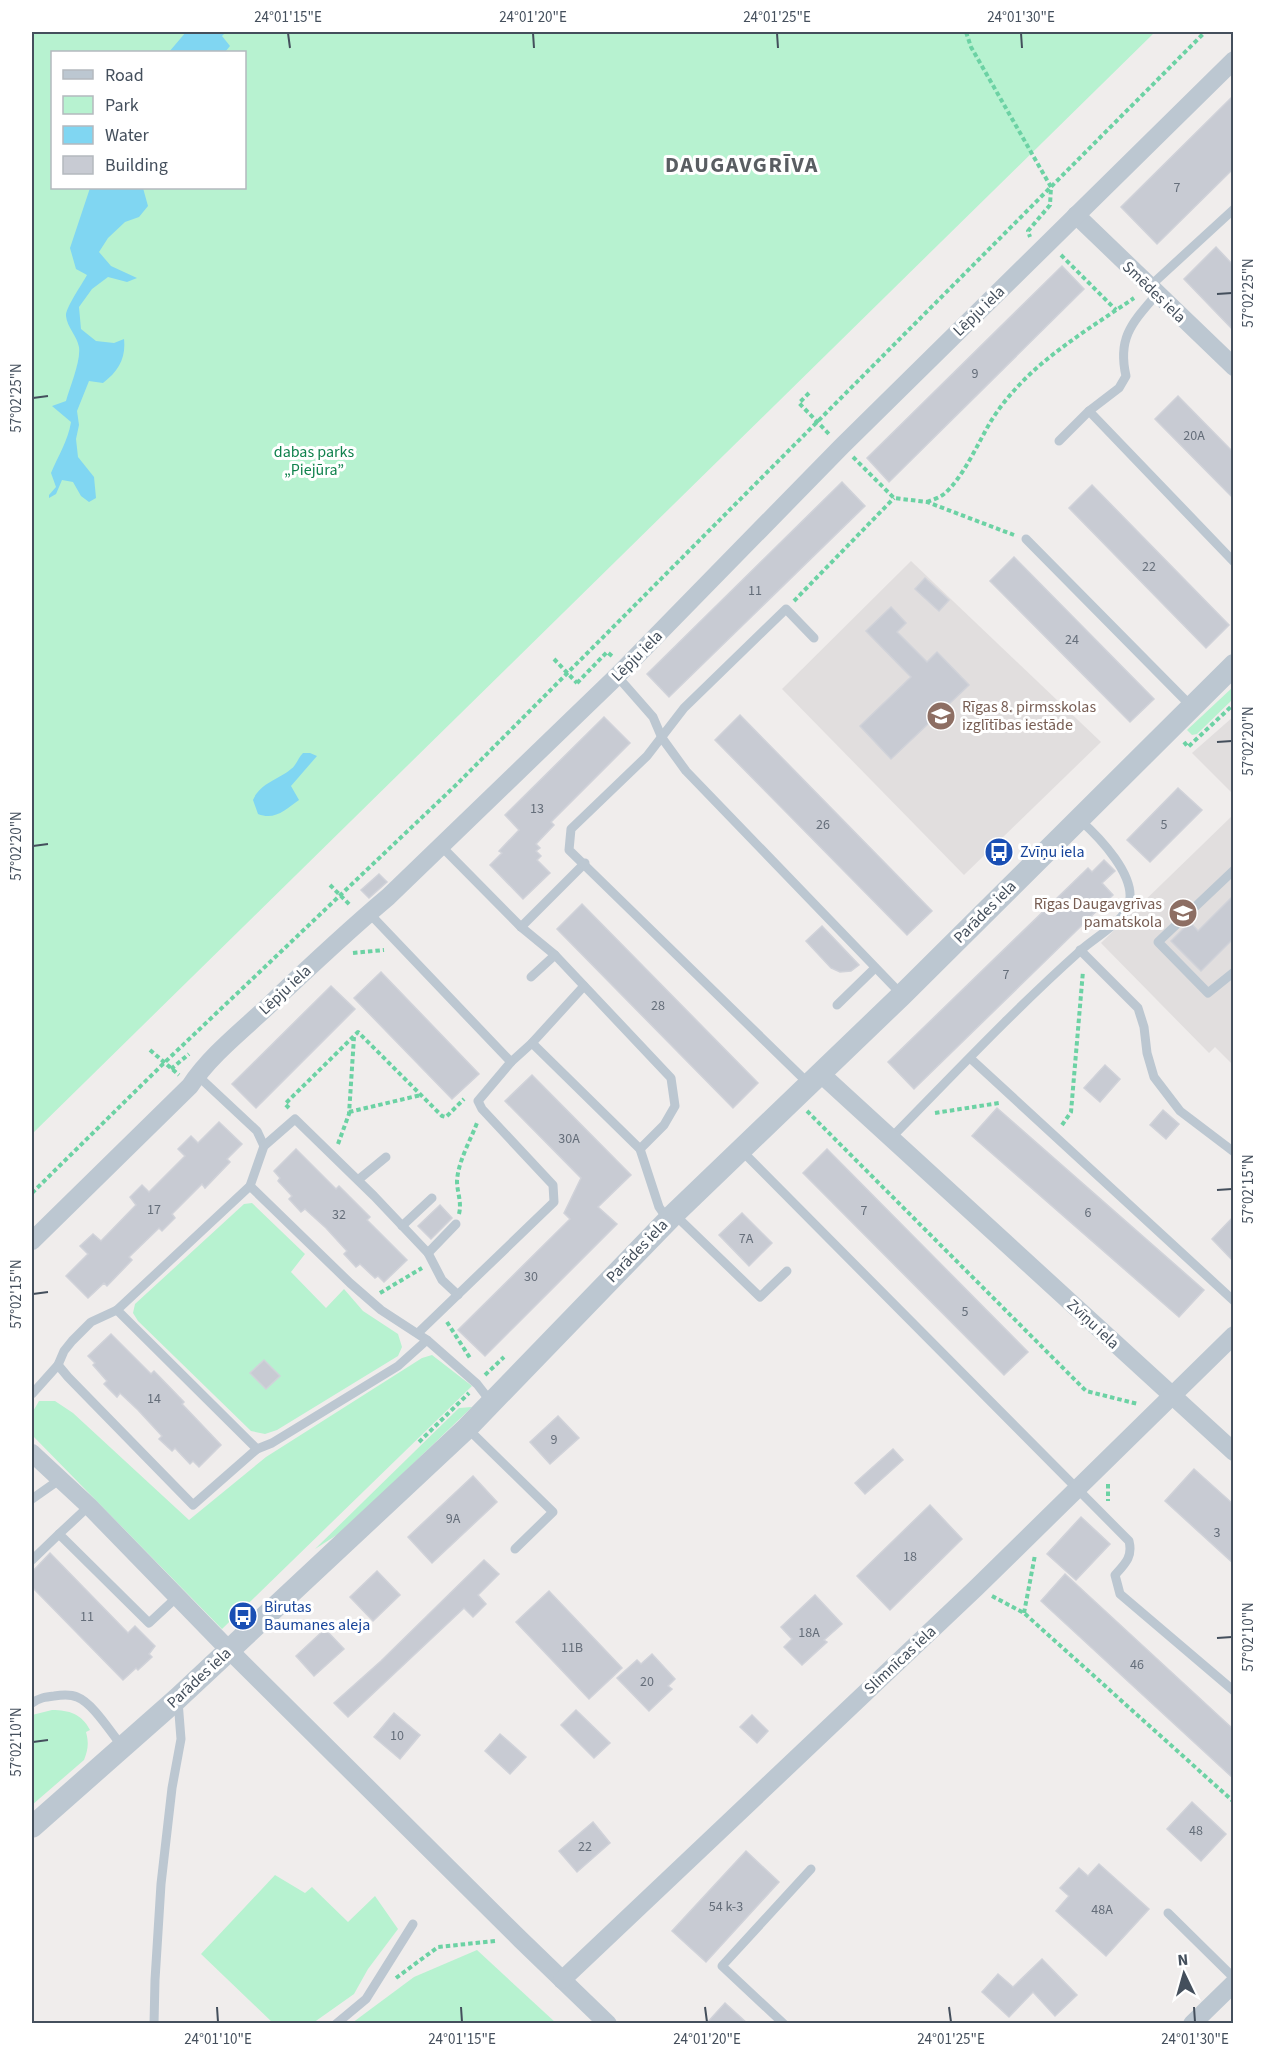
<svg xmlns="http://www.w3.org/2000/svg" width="1265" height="2055" font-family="'Source Sans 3',sans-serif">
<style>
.education{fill:#e1dede}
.green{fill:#b7f2d0;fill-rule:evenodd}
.water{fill:#80d6f2}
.building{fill:#c8cbd3;stroke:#d0d2d9;stroke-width:1.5}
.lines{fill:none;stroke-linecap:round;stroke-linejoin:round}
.path{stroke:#6cd2a4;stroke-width:4;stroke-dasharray:4.5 3;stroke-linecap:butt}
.service{stroke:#bcc7d1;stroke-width:9}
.minor{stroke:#bcc7d1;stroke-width:18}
.tertiary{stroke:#bcc7d1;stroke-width:22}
.ticks{fill:none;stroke:#444f5c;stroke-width:2}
.labels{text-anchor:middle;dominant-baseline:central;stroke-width:6;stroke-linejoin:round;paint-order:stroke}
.number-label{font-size:14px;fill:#656e7a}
.street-label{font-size:16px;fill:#444f5c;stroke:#fff}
.park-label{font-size:16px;fill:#10824d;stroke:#fff}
.education-label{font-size:16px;fill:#785e54;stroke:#fff;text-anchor:start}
.transit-label{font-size:16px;fill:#164399;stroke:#fff;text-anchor:start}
.district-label{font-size:22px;font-weight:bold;letter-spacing:1.5px;fill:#595d62;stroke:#fff}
.neatline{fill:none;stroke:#444f5c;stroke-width:2}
.ticks-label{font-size:15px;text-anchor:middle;fill:#444f5c}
</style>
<rect width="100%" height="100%" fill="#f0edec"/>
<g class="education">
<polygon points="911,561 1101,742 964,875 782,689"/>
<polygon points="1233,717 1233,794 1192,753"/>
<polygon points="1233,815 1233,1065 1215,1047 1209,1053 1101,943"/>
</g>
<g class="green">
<path d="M32,32H1155L32,1134ZM52,52H244V188H52Z"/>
<polygon points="1233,687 1233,699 1197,734 1192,735 1187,730"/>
<polygon points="252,1203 305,1254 291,1272 326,1308 344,1289 363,1311 398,1334 402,1347 398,1356 277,1430 265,1434 251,1431 138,1321 133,1313 135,1304 244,1204"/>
<polygon points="432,1355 472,1386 222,1629 32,1435 32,1413 39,1401 55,1401 73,1413 189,1520 266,1457 422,1358"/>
<polygon points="472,1407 343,1531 315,1549 459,1408"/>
<path d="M52,1710C69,1710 82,1714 90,1730L86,1732C89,1743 88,1750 84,1760L32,1805V1715Z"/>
<polygon points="275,1875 305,1893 312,1887 348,1922 375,1896 398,1929 368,1969 354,1994 313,2023 273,2023 201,1954"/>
<polygon points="477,1950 556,2023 352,2023 414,1977"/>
</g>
<g class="water">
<polygon points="186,32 226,32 222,36 230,46 225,52 169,52"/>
<path d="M90,188H143L148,206L139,217L125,222L108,238L99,252L111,266L137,278L127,282L108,277L92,289L79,307L81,329L96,341L114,343L124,339C126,358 119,371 103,383L89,381L77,411L79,425L76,439L78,457L94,477L96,498L89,502L81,496L73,482L62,480L56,494L49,498V495L56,487L51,473C58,456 68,441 71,422L52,406L66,401C70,386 81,361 79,347C77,336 67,327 66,316C65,309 82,284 87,275L76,269L70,248Z"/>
<path d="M303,753H310L317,756L291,786L299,800C286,809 275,821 258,814L253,800C260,783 278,780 291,769C296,766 298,758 303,753Z"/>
</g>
<g class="building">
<polygon points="1233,96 1233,169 1157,244 1121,207"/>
<polygon points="1216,247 1233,265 1233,330 1184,279"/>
<polygon points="1062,266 1084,289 889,482 867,458"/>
<polygon points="1178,396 1233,452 1233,498 1155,419"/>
<polygon points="842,482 865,506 669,697 647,674"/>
<polygon points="1092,485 1229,625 1206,648 1069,508"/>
<polygon points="1014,557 1154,699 1130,722 990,581"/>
<polygon points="925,578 949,600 939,611 915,589"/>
<polygon points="891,607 906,623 897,632 927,662 937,652 969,685 891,759 860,726 911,677 866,631"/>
<polygon points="740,715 932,911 907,935 715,740"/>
<polygon points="604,717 630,743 551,822 554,825 536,844 540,848 536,851 541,856 537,860 550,873 523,899 490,865 502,853 499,851 519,830 505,815"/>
<polygon points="1178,788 1202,810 1150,862 1127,840"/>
<polygon points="1104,860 1115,871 1102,883 1113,895 914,1089 888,1062 1088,868 1092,872"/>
<polygon points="379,874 387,882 369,898 361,890"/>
<polygon points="1233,896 1233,939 1201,971 1171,941 1190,922 1198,931"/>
<polygon points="582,904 758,1083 733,1108 557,929"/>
<polygon points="822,926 859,965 851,971 840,972 831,968 806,941"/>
<polygon points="381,972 479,1074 452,1099 354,998"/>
<polygon points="331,986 355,1009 256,1108 232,1084"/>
<polygon points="1105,1065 1120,1079 1100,1102 1084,1088"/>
<polygon points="532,1075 631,1175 598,1207 617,1224 485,1356 458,1330 570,1219 564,1213 581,1178 505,1101"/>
<polygon points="997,1108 1204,1290 1179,1317 972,1136"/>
<polygon points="1163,1110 1179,1124 1166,1139 1150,1125"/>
<polygon points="219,1122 242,1144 227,1159 230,1162 205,1188 202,1184 172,1214 175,1218 162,1231 159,1228 129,1257 132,1260 107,1286 104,1283 88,1298 66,1276 88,1254 80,1246 93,1234 101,1241 136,1205 130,1197 142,1185 149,1192 185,1156 178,1149 191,1136 198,1143"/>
<polygon points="296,1149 336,1189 339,1186 370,1217 367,1220 407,1260 384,1282 378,1276 375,1278 360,1264 356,1267 344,1254 347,1251 326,1228 305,1209 301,1212 289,1199 292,1196 278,1181 280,1178 274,1171"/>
<polygon points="827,1149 1028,1352 1004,1375 803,1173"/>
<polygon points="440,1205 452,1218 431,1239 418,1226"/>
<polygon points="742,1213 772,1243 749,1266 719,1235"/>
<polygon points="1233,1217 1233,1261 1212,1239"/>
<polygon points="111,1334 151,1374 154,1371 184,1402 182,1404 221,1445 199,1467 193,1461 190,1464 175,1448 172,1451 159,1439 162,1436 138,1410 120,1393 117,1397 104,1384 107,1381 93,1365 95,1363 88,1356"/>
<polygon points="264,1360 280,1376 266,1389 250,1373"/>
<polygon points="558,1416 579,1438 550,1464 530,1442"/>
<polygon points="893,1449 903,1460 865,1494 855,1483"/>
<polygon points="1194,1469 1233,1504 1233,1563 1165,1501"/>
<polygon points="473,1476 497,1502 432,1563 408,1537"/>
<polygon points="930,1505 962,1539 890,1610 857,1576"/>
<polygon points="1081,1517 1110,1544 1076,1580 1047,1554"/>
<polygon points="50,1553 128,1633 135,1626 155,1646 149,1654 152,1657 138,1670 136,1668 123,1680 32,1587 32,1572"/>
<polygon points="484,1560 499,1574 478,1595 486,1604 473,1617 464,1608 348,1717 334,1703 381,1661"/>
<polygon points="377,1571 400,1595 373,1621 350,1597"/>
<polygon points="1065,1574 1233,1729 1233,1778 1041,1601"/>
<polygon points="549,1591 622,1668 589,1699 516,1622"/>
<polygon points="815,1595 842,1624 824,1640 827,1642 802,1665 784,1647 792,1639 781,1627"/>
<polygon points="325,1629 344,1649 314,1676 296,1656"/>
<polygon points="652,1654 675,1679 668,1686 672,1689 649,1711 617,1678 637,1660 641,1664"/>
<polygon points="576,1710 610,1743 594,1758 561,1725"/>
<polygon points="394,1713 420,1735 400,1759 374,1737"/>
<polygon points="752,1715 768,1731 757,1743 740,1727"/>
<polygon points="500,1734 526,1757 510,1774 485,1751"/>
<polygon points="1192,1802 1226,1834 1201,1861 1167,1829"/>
<polygon points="593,1822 610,1843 577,1872 559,1851"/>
<polygon points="746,1851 779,1882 706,1962 672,1931"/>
<polygon points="1099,1864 1149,1909 1106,1956 1056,1911 1069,1896 1060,1888 1079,1868 1088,1876"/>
<polygon points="1042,1959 1077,1995 1055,2016 1033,1992 1009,2017 982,1992 998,1974 1013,1987"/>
<polygon points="725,2003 748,2024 706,2024"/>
</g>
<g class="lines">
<g class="path">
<polyline points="966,32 971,47 1051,187 1050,205 1028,231 1030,237"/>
<polyline points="1061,255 1116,310"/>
<polyline points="809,393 799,403 830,435"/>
<polyline points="853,457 894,498 927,502 1014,535"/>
<path d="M927,502C932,500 939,498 944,494C963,478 978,443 991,421C1026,365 1082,334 1134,298"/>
<polyline points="794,601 894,498"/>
<polyline points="554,659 577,683"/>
<polyline points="577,683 607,652 612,656"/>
<polyline points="1184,742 1188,747 1234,704"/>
<polyline points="330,885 351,906"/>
<polyline points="353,953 384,950"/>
<polyline points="150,1050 179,1075"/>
<polyline points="171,1069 189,1054"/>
<polyline points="289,1108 285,1104 358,1032 442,1116 446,1117 464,1099"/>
<polyline points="807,1111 1086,1391 1138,1404"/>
<polyline points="349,1112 421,1095"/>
<polyline points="935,1113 999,1103"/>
<polyline points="1062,1125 1071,1112 1083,971"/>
<polyline points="338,1144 349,1114 354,1037"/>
<polyline points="32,1193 164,1063 457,784 1205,32"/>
<path d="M459,1214C462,1202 457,1192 457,1181C458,1162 470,1141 477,1123"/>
<polyline points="380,1293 422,1268"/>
<polyline points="447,1322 470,1358"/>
<polyline points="485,1375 504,1357"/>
<polyline points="419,1442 469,1393"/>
<polyline points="1108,1484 1108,1501"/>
<polyline points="992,1596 1024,1613 1234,1802"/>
<polyline points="1024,1613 1035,1555"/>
<polyline points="396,1978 438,1947 495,1941"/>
</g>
<g class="service">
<polyline points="1149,287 1234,209"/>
<path d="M1089,411L1119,388L1126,376C1117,337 1133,322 1157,294"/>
<polyline points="1059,441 1089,411 1234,562"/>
<polyline points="1026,539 1191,706"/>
<polyline points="617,676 653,717 662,738 686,771 902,995"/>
<polyline points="441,846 521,927 555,955 671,1078 675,1106 664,1125 640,1149"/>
<polyline points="1234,870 1158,942 1208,993 1234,972"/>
<polyline points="369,913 511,1062 532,1043 640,1149 659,1207 668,1220"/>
<polyline points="521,927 585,863"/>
<polyline points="1080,950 1138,1008 1144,1027 1147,1053 1154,1077 1180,1111 1234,1152"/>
<polyline points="531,977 555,955"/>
<polyline points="837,1005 875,968"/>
<polyline points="532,1043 584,986"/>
<polyline points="970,1058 1234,1301"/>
<polyline points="197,1075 257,1131 264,1146"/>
<polyline points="809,1084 569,850 571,829 647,756 684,708 786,609 814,638"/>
<path d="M891,1138C953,1075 1014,1010 1080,951C1094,938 1124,922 1129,904C1137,876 1099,837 1080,820"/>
<path d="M741,1150L1129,1541C1133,1557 1125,1564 1115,1575L1120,1594L1234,1691"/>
<polyline points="358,1180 386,1157"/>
<polyline points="250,1186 350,1283 381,1310 427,1340 477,1384 491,1402"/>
<polyline points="674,1214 760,1297 787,1271"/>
<polyline points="402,1226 432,1198"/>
<polyline points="428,1253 456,1224"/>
<polyline points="418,1333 554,1202 553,1185 482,1109 478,1101 511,1062"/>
<polyline points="58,1365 68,1377 193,1505 257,1449 272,1443 398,1366 427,1340"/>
<polyline points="32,1394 58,1365 64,1351 72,1341 91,1322 117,1310"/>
<polyline points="467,1428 553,1512 515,1549"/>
<polyline points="257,1449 117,1310 250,1186 264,1146 295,1119 374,1196 428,1253 442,1280 458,1295"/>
<polyline points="32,1499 59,1480"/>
<polyline points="89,1506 59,1534 149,1623 177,1597"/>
<polyline points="32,1560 59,1534"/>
<path d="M32,1703C39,1698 45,1697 54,1696C61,1695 70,1694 77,1697C93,1703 111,1733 122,1746"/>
<polyline points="1168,1913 1234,1978"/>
<polyline points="154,2024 155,1980 161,1884 172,1788 181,1739 178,1701"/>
<polyline points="336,2024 366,1999 413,1924"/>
<polyline points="784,2024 722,1966 811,1869"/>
</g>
<g class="minor">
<polyline points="1076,215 1234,367"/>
<polyline points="821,1074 1234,1452"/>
<path d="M32,1241L190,1086C209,1057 239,1033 264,1010C305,971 345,933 388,897L617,676L842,446L1234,60"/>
<polyline points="32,1453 89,1506 230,1651 521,1940 608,2024"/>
<polyline points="562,1980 976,1588 1234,1335"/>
<polyline points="1192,2024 1234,1983"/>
</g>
<polyline class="tertiary" points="32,1827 177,1699 467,1428 674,1214 902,995 1234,665"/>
</g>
<path class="ticks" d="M288,33L290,48M533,33L534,48M777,33L778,48M1021,33L1022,48M1217,294L1232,293M33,398L48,396M1217,742L1232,741M33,846L48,844M1217,1190L1232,1189M33,1294L48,1292M1217,1638L1232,1637M33,1742L48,1740M217,2007L218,2022M461,2007L462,2022M705,2007L707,2022M949,2007L951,2022M1194,2007L1195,2022"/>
<defs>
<g id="school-disc" transform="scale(1.5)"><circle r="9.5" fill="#8d6e63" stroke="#fff"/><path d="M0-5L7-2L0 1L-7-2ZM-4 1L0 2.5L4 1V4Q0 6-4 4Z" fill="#fff"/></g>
<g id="bus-disc" transform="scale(1.5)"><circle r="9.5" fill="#1a4fb4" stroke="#fff"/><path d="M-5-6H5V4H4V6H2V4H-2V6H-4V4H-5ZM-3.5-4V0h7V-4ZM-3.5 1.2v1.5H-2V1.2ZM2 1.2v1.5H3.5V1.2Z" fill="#fff"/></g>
</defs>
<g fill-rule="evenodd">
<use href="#school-disc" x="941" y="716"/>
<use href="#bus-disc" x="999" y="852"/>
<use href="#school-disc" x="1183" y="913"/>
<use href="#bus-disc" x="243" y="1616"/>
</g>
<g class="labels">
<g class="number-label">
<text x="1177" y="188">7</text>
<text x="975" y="374">9</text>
<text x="1194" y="436">20A</text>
<text x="1149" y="567">22</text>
<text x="755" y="591">11</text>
<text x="1072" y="640">24</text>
<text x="537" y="809">13</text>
<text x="823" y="825">26</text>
<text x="1164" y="825">5</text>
<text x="1006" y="975">7</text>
<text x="658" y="1006">28</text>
<text x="569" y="1139">30A</text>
<text x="154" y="1210">17</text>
<text x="864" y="1211">7</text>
<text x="1088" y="1213">6</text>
<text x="339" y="1215">32</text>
<text x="746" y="1239">7A</text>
<text x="531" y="1277">30</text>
<text x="965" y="1312">5</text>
<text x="154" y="1399">14</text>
<text x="554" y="1440">9</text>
<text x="453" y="1519">9A</text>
<text x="1217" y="1533">3</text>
<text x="910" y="1557">18</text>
<text x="87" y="1617">11</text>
<text x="809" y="1633">18A</text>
<text x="572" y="1648">11B</text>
<text x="1137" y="1665">46</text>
<text x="647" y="1682">20</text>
<text x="397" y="1736">10</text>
<text x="1196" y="1831">48</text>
<text x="585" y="1847">22</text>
<text x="726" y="1907">54 k-3</text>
<text x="1102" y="1910">48A</text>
</g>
<g class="street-label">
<text transform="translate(1154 292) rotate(44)">Smēdes iela</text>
<text transform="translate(979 311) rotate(-44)">Lēpju iela</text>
<text transform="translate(637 656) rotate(-45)">Lēpju iela</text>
<text transform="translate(985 912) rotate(-45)">Parādes iela</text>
<text transform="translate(285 990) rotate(-43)">Lēpju iela</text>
<text transform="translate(637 1251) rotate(-46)">Parādes iela</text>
<text transform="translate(1093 1324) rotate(43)">Zvīņu iela</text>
<text transform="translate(900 1660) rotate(-43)">Slimnīcas iela</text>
<text transform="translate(199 1678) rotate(-43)">Parādes iela</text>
</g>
<g class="park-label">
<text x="314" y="452">dabas parks<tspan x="314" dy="18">„Piejūra”</tspan></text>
</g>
<g class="education-label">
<text x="962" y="707">Rīgas 8. pirmsskolas<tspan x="962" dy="18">izglītības iestāde</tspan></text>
<text x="1162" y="904" text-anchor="end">Rīgas Daugavgrīvas<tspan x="1162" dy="18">pamatskola</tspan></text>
</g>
<g class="transit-label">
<text x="1020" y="852">Zvīņu iela</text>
<text x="264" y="1607">Birutas<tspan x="264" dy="18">Baumanes aleja</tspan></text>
</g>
<g class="district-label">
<text x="742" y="165">DAUGAVGRĪVA</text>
</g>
</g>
<rect width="1265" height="2055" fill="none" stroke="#ffffff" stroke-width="66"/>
<rect x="51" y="51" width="195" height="138" fill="#ffffff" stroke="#b4b9be" stroke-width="1.5"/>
<rect x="63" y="70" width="30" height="9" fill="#bcc7d1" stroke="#b4b9be" stroke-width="1.5"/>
<text x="105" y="81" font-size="18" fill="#444f5c">Road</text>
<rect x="63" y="96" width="30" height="18" fill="#b7f2d0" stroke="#b4b9be" stroke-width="1.5"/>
<text x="105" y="111" font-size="18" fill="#444f5c">Park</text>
<rect x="63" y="126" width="30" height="18" fill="#80d6f2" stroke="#b4b9be" stroke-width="1.5"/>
<text x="105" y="141" font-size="18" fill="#444f5c">Water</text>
<rect x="63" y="156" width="30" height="18" fill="#c8cbd3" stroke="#b4b9be" stroke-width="1.5"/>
<text x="105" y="171" font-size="18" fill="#444f5c">Building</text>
<g transform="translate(1184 1974) rotate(355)" stroke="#ffffff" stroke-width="4.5" paint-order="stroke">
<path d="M0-4.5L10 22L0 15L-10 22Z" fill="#444f5c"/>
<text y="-9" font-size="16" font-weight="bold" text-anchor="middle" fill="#444f5c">N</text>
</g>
<rect x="33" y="33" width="1199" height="1989" class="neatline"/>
<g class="ticks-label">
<text x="288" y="22">24°01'15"E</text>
<text x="533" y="22">24°01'20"E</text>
<text x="777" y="22">24°01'25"E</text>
<text x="1021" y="22">24°01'30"E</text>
<text transform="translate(1248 293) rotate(-90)" y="5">57°02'25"N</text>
<text transform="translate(16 398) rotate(-90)" y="5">57°02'25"N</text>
<text transform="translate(1248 741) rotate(-90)" y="5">57°02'20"N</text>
<text transform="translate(16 846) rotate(-90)" y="5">57°02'20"N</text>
<text transform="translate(1248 1189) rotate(-90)" y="5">57°02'15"N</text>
<text transform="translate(16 1294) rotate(-90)" y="5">57°02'15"N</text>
<text transform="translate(1248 1637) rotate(-90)" y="5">57°02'10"N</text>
<text transform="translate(16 1742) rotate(-90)" y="5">57°02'10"N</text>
<text x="218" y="2044">24°01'10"E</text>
<text x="462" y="2044">24°01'15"E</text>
<text x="707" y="2044">24°01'20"E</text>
<text x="951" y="2044">24°01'25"E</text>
<text x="1195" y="2044">24°01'30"E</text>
</g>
</svg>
